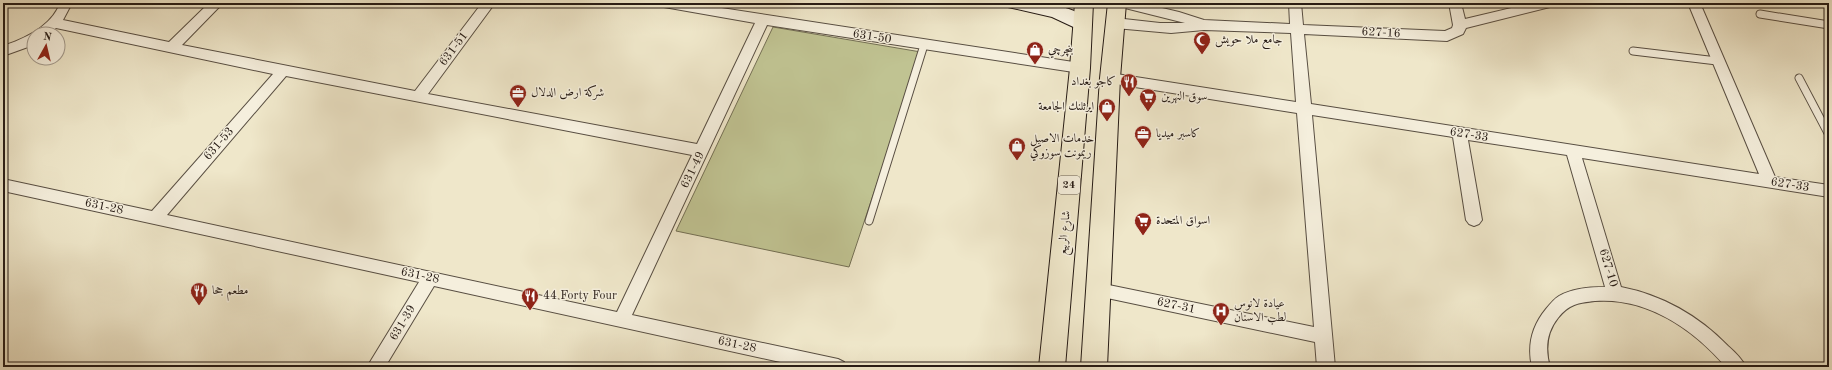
<svg xmlns="http://www.w3.org/2000/svg" width="1832" height="370" font-family="'Old Standard TT',Amiri,serif">
<style>
.green{fill:#c0c392;stroke:#736f54}
.lines{fill:none;stroke-linecap:round;stroke-linejoin:round}
.lane-casing{stroke:#584e42;stroke-width:9}
.street-casing{stroke:#584e42;stroke-width:2}
.secondary-casing{stroke:#261b15;stroke-width:2}
.primary-casing{stroke:#261b15;stroke-width:2}
.lane{stroke:#f5efdd;stroke-width:7}
.street{fill:#f5efdd;fill-rule:evenodd}
.secondary{fill:#f5efdd;fill-rule:evenodd}
.primary{fill:#efe7ca;fill-rule:evenodd}
.labels{text-anchor:middle;dominant-baseline:central;stroke-width:3;stroke-linejoin:round;paint-order:stroke}
.shield{fill:#f5efdd;stroke:#645b51;stroke-width:1}
.shield-label{font-size:11px;font-weight:bold;fill:#261b15}
.street-label{font-size:12px;fill:#261b15;stroke:#f5efdd}
.poi-label{font-size:12px;fill:#261b15;stroke:#f5efdd;text-anchor:start}
</style>
<rect width="100%" height="100%" fill="#efe7ca"/>
<filter id="stains"><feTurbulence type="fractalNoise" baseFrequency=".005" numOctaves="4"/><feColorMatrix values="0 0 0 0 .2 0 0 0 0 .09 0 0 0 0 .02 0 0 0 .5 -.17"/></filter>
<radialGradient id="worn" r=".72"><stop offset=".6" stop-color="#630" stop-opacity="0"/><stop offset="1" stop-color="#630" stop-opacity=".3"/></radialGradient>
<polygon class="green" points="773,27 921,52 849,267 676,231"/>
<g class="lines">
<g class="lane-casing">
<g id="lane">
<polyline points="1760,14 1829,25"/>
<polyline points="1633,51 1717,61"/>
<polyline points="1799,78 1829,135"/>
<polyline points="869,221 924,45"/>
</g>
</g>
<g class="street-casing">
<g id="street">
<path d="M60,3H72L63,20L169,42L209,3H223L182,45L415,91L482,3H495L428,94L697,144L755,23L664,7L659,6L658,3H689L1080,63L1085,65L1087,68L1085,71L1080,73L767,25L632,315L838,359L844,362L847,367H803L434,286L385,367H367L419,282L3,191V179L152,211L273,74L56,28L48,34H34V43L28,47L3,56V46C24,39 52,26 60,3ZM286,76L692,155L617,312L167,215Z"/>
<path d="M1116,3H1141L1179,12L1204,20L1290,24L1289,3H1301L1303,25L1445,31L1452,28L1453,25L1449,3H1461L1465,19L1532,3H1556L1555,6L1550,7L1466,28L1463,34L1447,41L1304,34L1311,104L1759,174L1688,3H1700L1775,177L1829,185V197L1582,158L1621,287C1662,295 1699,316 1728,346C1735,352 1742,359 1746,367H1726C1693,329 1647,297 1595,301C1578,303 1569,304 1558,318C1546,333 1545,349 1550,367H1532C1527,345 1532,326 1546,309C1550,304 1554,299 1559,296C1573,288 1590,287 1605,287L1567,155L1468,140L1482,220L1479,224L1474,226L1469,224L1466,220L1453,137L1312,115L1335,367H1317L1315,342L1093,295L1091,290L1093,285L1099,283L1314,327L1297,113L1110,83L1105,82L1103,78L1105,74L1110,73L1296,102L1291,33L1204,30L1171,33L1115,28L1110,26L1108,23L1110,20L1115,18L1160,23H1185L1117,6Z"/>
</g>
</g>
<g class="secondary-casing">
<path id="secondary" d="M1005,3C1029,3 1077,1 1091,25L1088,29L1082,31L1052,17L1008,7Z"/>
</g>
<g class="primary-casing">
<g id="primary">
<polygon points="1075,3 1093,3 1090,68 1065,367 1039,367 1070,68"/>
<polygon points="1108,3 1126,3 1120,78 1107,367 1081,367 1100,78"/>
</g>
</g>
<use href="#lane" class="lane"/>
<use href="#street" class="street"/>
<use href="#secondary" class="secondary"/>
<use href="#primary" class="primary"/>
</g>
<defs>
<g id="mosque-pin" transform="scale(0.9)"><path d="M0 17L-7.5 6A9.5 9.5 0 1 1 7.5 6Z" fill="#8f2418" stroke="#f5efdd"/><path d="M3.5-4.9A6 6 0 1 0 3.5 4.9A5 5 0 1 1 3.5-4.9Z" fill="#fff"/></g>
<g id="shop-pin" transform="scale(0.9)"><path d="M0 17L-7.5 6A9.5 9.5 0 1 1 7.5 6Z" fill="#8f2418" stroke="#f5efdd"/><path d="M-5-2.5h2.3a2.7 3.5 0 0 1 5.4 0H5L5.5 6h-11ZM-1.5-2.5h3a1.5 2.3 0 0 0-3 0Z" fill="#fff"/></g>
<g id="restaurant-pin" transform="scale(0.9)"><path d="M0 17L-7.5 6A9.5 9.5 0 1 1 7.5 6Z" fill="#8f2418" stroke="#f5efdd"/><path d="M-5-6h1v4h1v-4h1v4h1v-4h1v5L-1.5 .5V6h-2V.5L-5-1ZM5-6V6H3V1.5H1.5Q1.5-4 5-6Z" fill="#fff"/></g>
<g id="office-pin" transform="scale(0.9)"><path d="M0 17L-7.5 6A9.5 9.5 0 1 1 7.5 6Z" fill="#8f2418" stroke="#f5efdd"/><path d="M-6-3h4V-5.5h4V-3h4V5H-6ZM-1-4.5V-3h2v-1.5ZM-6 0V1H6V0Z" fill="#fff"/></g>
<g id="supermarket-pin" transform="scale(0.9)"><path d="M0 17L-7.5 6A9.5 9.5 0 1 1 7.5 6Z" fill="#8f2418" stroke="#f5efdd"/><path d="M-6-5.5h2.5l.6 2H6L4.5 2H-2.5L-4.4-4H-6ZM-1.5 3.2a1.3 1.3 0 1 0 .1 0ZM3 3.2a1.3 1.3 0 1 0 .1 0Z" fill="#fff"/></g>
<g id="hospital-pin" transform="scale(0.9)"><path d="M0 17L-7.5 6A9.5 9.5 0 1 1 7.5 6Z" fill="#8f2418" stroke="#f5efdd"/><path d="M-5-5h3v3.5h4V-5h3V5h-3V1.5h-4V5h-3Z" fill="#fff"/></g>
</defs>
<g fill-rule="evenodd">
<use href="#mosque-pin" x="1202" y="40"/>
<use href="#shop-pin" x="1035" y="50"/>
<use href="#restaurant-pin" x="1129" y="82"/>
<use href="#office-pin" x="518" y="93"/>
<use href="#supermarket-pin" x="1148" y="97"/>
<use href="#shop-pin" x="1107" y="107"/>
<use href="#office-pin" x="1143" y="134"/>
<use href="#shop-pin" x="1017" y="146"/>
<use href="#supermarket-pin" x="1143" y="221"/>
<use href="#restaurant-pin" x="199" y="291"/>
<use href="#restaurant-pin" x="530" y="296"/>
<use href="#hospital-pin" x="1221" y="311"/>
</g>
<g class="labels">
<rect class="shield" x="1058" y="176" width="22" height="18" rx="3"/>
<g class="shield-label">
<text x="1069" y="185">24</text>
</g>
<g class="street-label">
<text transform="translate(1381 33) rotate(3)">627-16</text>
<text transform="translate(872 37) rotate(9)">631-50</text>
<text transform="translate(454 49) rotate(-53)">631-51</text>
<text transform="translate(1469 135) rotate(9)">627-33</text>
<text transform="translate(219 144) rotate(-49)">631-53</text>
<text transform="translate(693 170) rotate(-64)">631-49</text>
<text transform="translate(1790 185) rotate(9)">627-33</text>
<text transform="translate(104 207) rotate(12)">631-28</text>
<text transform="translate(1065 233) rotate(-85)">شارع الربيع</text>
<text transform="translate(1608 268) rotate(73)">627-10</text>
<text transform="translate(420 276) rotate(12)">631-28</text>
<text transform="translate(1176 306) rotate(12)">627-31</text>
<text transform="translate(403 323) rotate(-59)">631-39</text>
<text transform="translate(737 345) rotate(12)">631-28</text>
</g>
<g class="poi-label">
<text x="1215" y="40">جامع ملا حويش</text>
<text x="1048" y="50">بنچرچي</text>
<text x="1116" y="82" text-anchor="end">كاجو بغداد</text>
<text x="531" y="93">شركة ارض الدلال</text>
<text x="1161" y="97">سوق النهرين</text>
<text x="1094" y="107" text-anchor="end">ايرثلنك الجامعة</text>
<text x="1156" y="134">كاسبر ميديا</text>
<text x="1030" y="139">خدمات الاصيل<tspan x="1030" dy="14">ريمونت سوزوكي</tspan></text>
<text x="1156" y="221">اسواق المتحدة</text>
<text x="212" y="291">مطعم جحا</text>
<text x="543" y="296">44 Forty Four</text>
<text x="1234" y="304">عيادة لانوس<tspan x="1234" dy="14">لطب الاسنان</tspan></text>
</g>
</g>
<rect width="1832" height="370" fill="none" stroke="#efe7ca" stroke-width="16"/>
<rect x="4" y="4" width="1824" height="362" fill="none" stroke="#261b15" stroke-width="2"/>
<rect x="8" y="8" width="1816" height="354" fill="none" stroke="#261b15"/>
<g transform="translate(46 46) rotate(8)"><circle r="19" fill="#f5efdd" stroke="#a29a8d"/>
<path d="M0-3L7 15L0 10L-7 15Z" fill="#8f2418"/>
<text y="-6" font-size="11" font-weight="bold" text-anchor="middle" fill="#261b15">N</text>
</g>
<rect width="100%" height="100%" filter="url(#stains)"/>
<rect width="100%" height="100%" fill="url(#worn)"/>
</svg>
